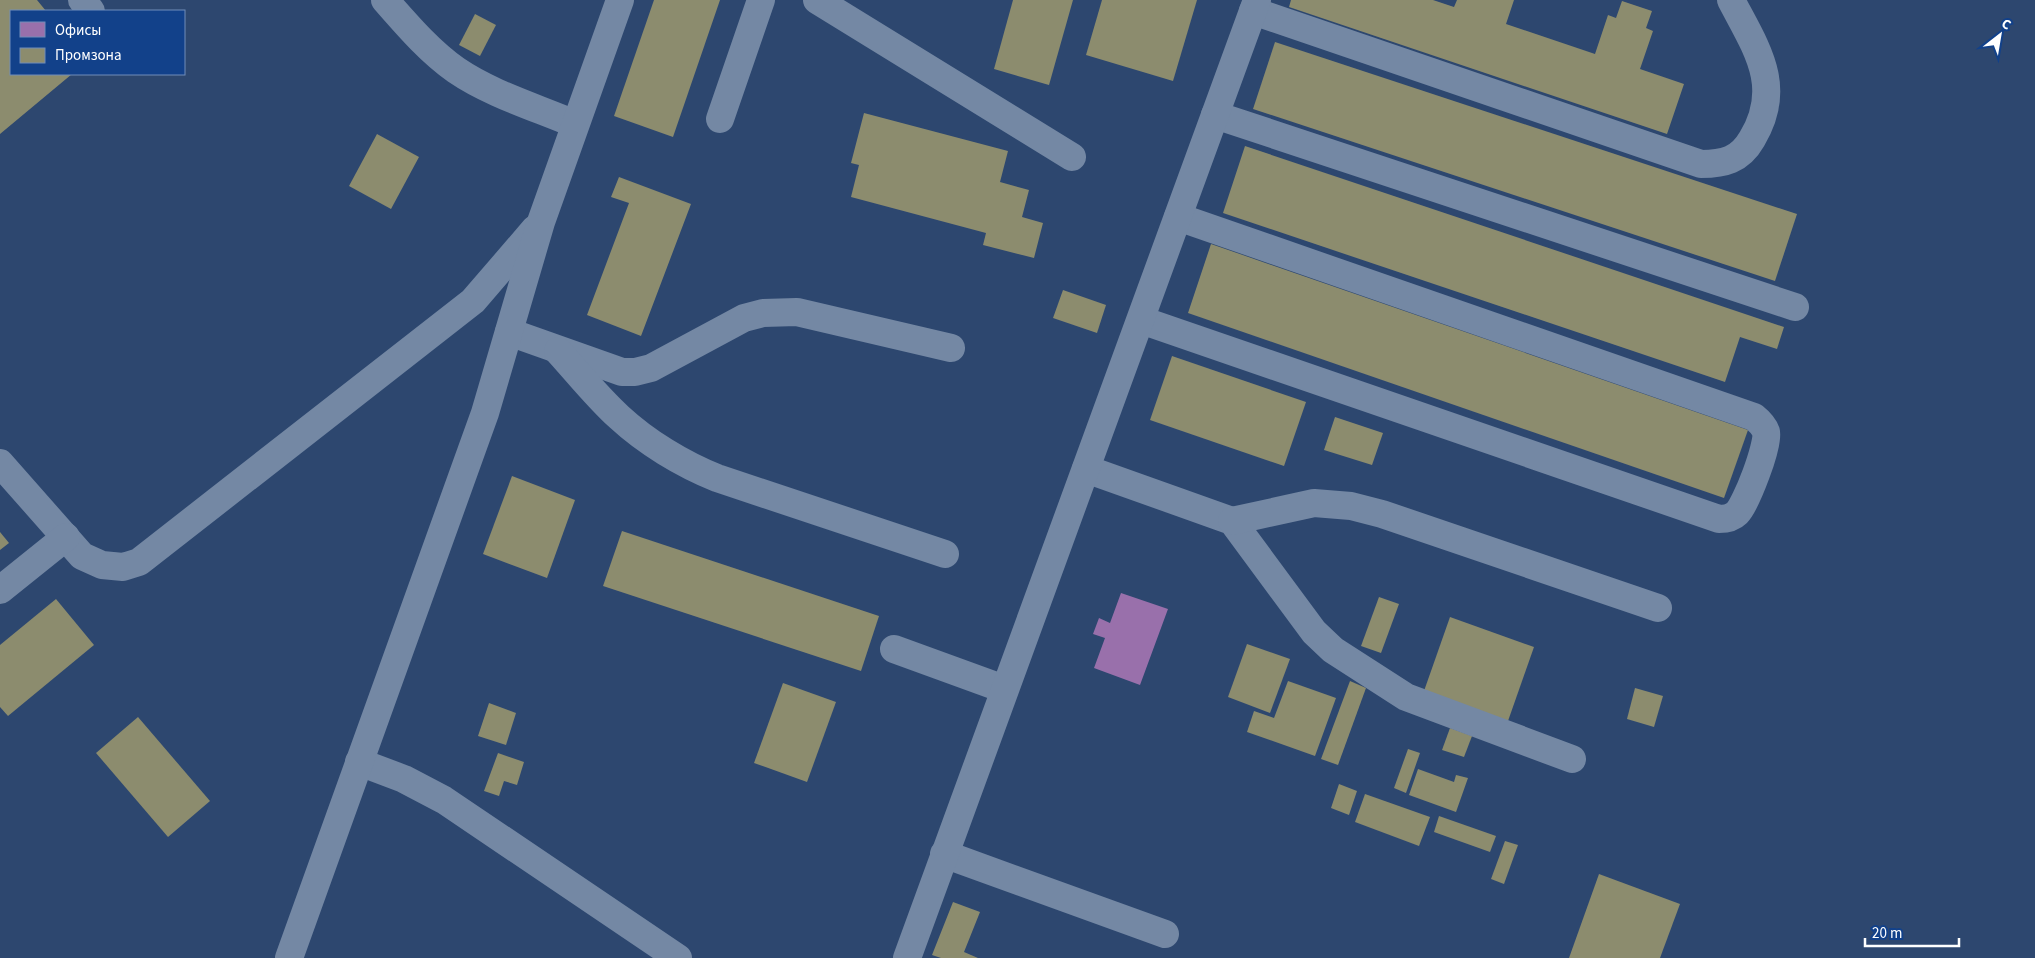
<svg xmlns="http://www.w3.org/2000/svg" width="2035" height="958" font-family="'Source Sans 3',sans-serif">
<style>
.offices{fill:#9970ab}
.industry{fill:#8c8c6e}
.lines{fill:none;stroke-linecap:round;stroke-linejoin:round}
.minor{stroke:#7488a4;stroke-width:28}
</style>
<rect width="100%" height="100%" fill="#2d476f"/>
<polygon class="offices" points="1121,593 1168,609 1140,685 1094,668 1105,638 1093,634 1099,618 1110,623"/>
<g class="industry">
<polygon points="0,0 37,0 46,11 11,11 11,74 72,74 0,134"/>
<polygon points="654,0 720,0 673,137 614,116"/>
<polygon points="1013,0 1073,0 1049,85 994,69"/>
<polygon points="1102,0 1197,0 1173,81 1086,55"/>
<polygon points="1291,0 1433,0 1454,7 1457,0 1514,0 1506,24 1595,54 1608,15 1616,18 1622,1 1652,11 1646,28 1653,31 1640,69 1684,84 1667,134 1289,7"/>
<polygon points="475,14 496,25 480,56 459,45"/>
<polygon points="1275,42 1797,214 1775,281 1253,109"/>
<polygon points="864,113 1008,151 1000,182 1029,190 1022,217 1043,223 1034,258 983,245 986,233 851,197 859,165 851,163"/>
<polygon points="377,134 419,157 391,209 349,186"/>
<polygon points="1245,146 1784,327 1777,349 1740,337 1725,382 1223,213"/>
<polygon points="619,177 691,204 641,336 587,315 629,203 611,197"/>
<polygon points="1211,244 1748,430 1724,498 1188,313"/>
<polygon points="1063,290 1106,305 1097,333 1053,318"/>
<polygon points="1172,356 1306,402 1284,466 1150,420"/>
<polygon points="1335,417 1383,433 1372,465 1324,450"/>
<polygon points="512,476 575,500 547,578 483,554"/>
<polygon points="622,531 879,616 861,671 603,586"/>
<polygon points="0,532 9,543 0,550"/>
<polygon points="1379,597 1399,604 1381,653 1361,646"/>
<polygon points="56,599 94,645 8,716 0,707 0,645"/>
<polygon points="1450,617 1534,647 1508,721 1424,691"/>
<polygon points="1247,644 1290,659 1270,713 1228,697"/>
<polygon points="1288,681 1336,698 1315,756 1247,732 1254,711 1274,718"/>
<polygon points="1350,681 1366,688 1338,765 1321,759"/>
<polygon points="783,683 836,702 807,782 754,763"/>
<polygon points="1635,688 1663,696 1654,727 1627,719"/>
<polygon points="489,703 516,713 506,745 478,736"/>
<polygon points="138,717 210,801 168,837 96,753"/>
<polygon points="1450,728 1472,736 1464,757 1442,750"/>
<polygon points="1408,749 1420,753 1406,793 1394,788"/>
<polygon points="498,753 524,762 517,785 504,781 499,796 484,791"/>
<polygon points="1418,769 1454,782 1456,775 1468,778 1456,812 1409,795"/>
<polygon points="1339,784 1357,791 1349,815 1331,808"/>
<polygon points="1365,794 1430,817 1419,846 1355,822"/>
<polygon points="1439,816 1496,836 1490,852 1434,832"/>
<polygon points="1505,841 1518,845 1504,884 1491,879"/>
<polygon points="1599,874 1680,904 1660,958 1569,958"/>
<polygon points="953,902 980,912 964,952 978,958 941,958 932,955"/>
</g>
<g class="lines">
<g class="minor">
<polyline points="82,0 91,11"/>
<path d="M385,0C407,25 429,51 456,70C491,94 535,107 575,124"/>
<polyline points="817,0 1072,157"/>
<path d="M1253,11L1701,164C1724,164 1740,160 1752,139C1784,86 1756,48 1731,0"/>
<polyline points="1215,115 1795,307"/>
<polyline points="720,119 761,0"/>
<path d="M1141,320L1719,519C1726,519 1732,518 1737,513C1746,504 1769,445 1766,432C1764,426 1759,421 1754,417L1178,217"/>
<polyline points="509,332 622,372 635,372 651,368 744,318 763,313 797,312 951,348"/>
<path d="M558,351C578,373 597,397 619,417C646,442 682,464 717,478L945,554"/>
<polyline points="0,463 82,556 102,565 123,567 139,562 473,301 535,229"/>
<polyline points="1086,469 1232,521 1314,632 1333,650 1406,697 1572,759"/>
<polyline points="1232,521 1314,503 1351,506 1382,514 1658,608"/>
<polyline points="0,590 66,537"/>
<polyline points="894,649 1004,689"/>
<polyline points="359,762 404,779 444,800 678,958"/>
<polyline points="944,854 1165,934"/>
<polyline points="289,958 485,413 541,222 620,0"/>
<polyline points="907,958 1257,0"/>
</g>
</g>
<rect x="10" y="10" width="175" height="65" fill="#12418a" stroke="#718db9"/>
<rect x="20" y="22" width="25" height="15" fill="#9970ab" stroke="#718db9"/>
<text x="55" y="35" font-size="15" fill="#ffffff">Офисы</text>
<rect x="20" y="48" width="25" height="15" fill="#8c8c6e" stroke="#718db9"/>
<text x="55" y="60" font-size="15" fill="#ffffff">Промзона</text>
<g transform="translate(2000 35) rotate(31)" stroke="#12418a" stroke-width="4" paint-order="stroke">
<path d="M0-4L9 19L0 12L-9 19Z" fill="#ffffff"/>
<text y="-8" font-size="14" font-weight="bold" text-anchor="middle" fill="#ffffff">С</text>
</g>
<path d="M1865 938v8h94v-8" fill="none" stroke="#ffffff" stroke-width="2.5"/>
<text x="1872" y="938" font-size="15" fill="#ffffff" stroke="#12418a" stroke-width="4" paint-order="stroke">20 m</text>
</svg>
